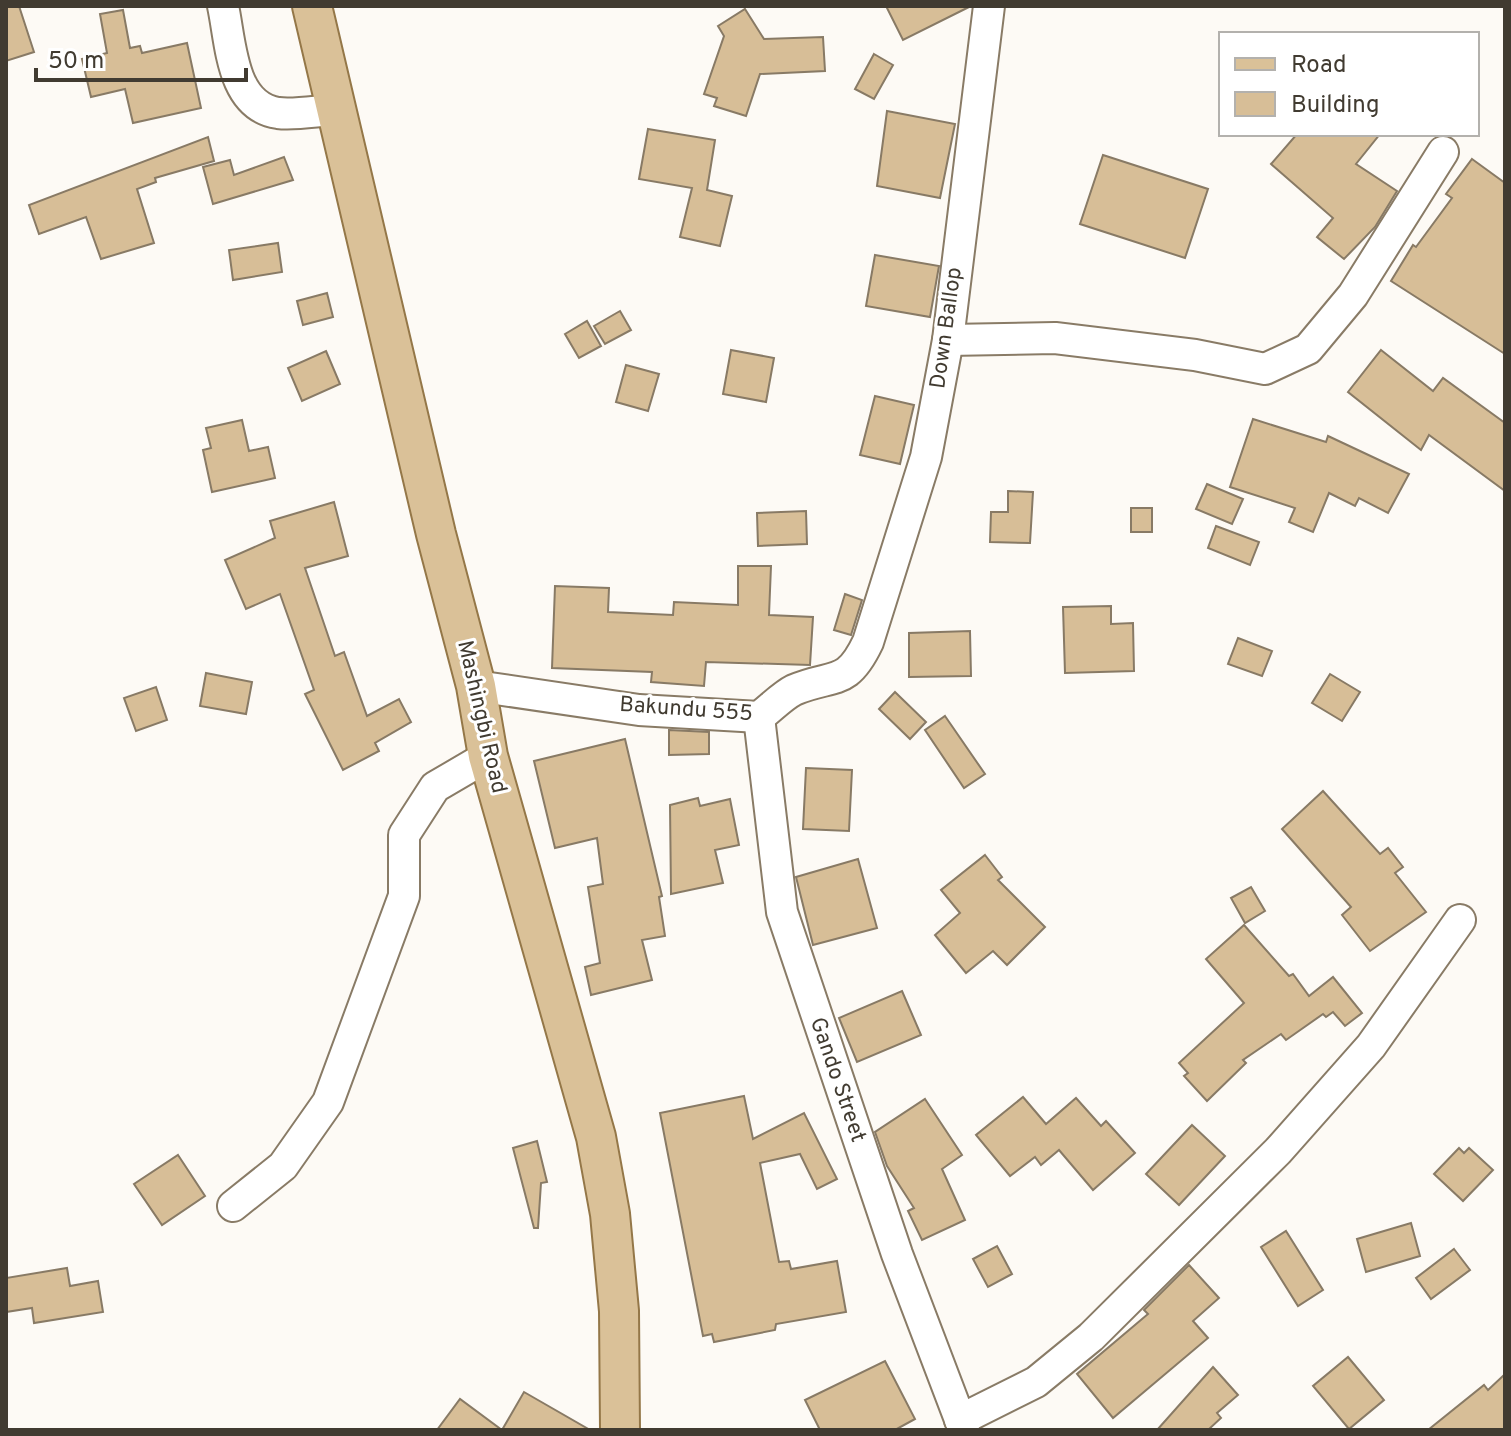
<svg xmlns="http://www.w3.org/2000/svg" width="1511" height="1436" font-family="Overpass,sans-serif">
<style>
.building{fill:#d7be97;stroke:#887a65;stroke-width:2}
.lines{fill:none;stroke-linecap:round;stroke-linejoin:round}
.minor-casing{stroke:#897b66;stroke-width:34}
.major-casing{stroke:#947748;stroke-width:42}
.minor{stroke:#fff;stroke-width:30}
.major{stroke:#dac198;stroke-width:38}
.labels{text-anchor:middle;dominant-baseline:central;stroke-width:6;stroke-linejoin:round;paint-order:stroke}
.street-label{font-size:22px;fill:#413b31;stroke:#fff}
</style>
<rect width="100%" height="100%" fill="#fdfaf5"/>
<g class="building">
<polygon points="6,6 19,6 34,52 6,61"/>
<polygon points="886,6 971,6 903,40"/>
<polygon points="745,9 764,39 823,37 825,71 760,74 746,116 714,106 717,98 704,94 724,36 718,26"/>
<polygon points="123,10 130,48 140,46 142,53 187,43 201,108 133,123 125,89 91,97 82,59 107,53 100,14"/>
<polygon points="874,54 893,65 874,99 855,89"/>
<polygon points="887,111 955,124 940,198 877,186"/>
<polygon points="648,129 715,140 707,190 732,196 720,246 680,237 692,188 639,179"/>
<polygon points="1297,134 1380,134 1356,164 1397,191 1375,227 1344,259 1317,237 1333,218 1271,164"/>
<polygon points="208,137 214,161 155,178 156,182 137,189 154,243 101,259 86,217 39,234 29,205"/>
<polygon points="1103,155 1208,189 1185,258 1080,224"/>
<polygon points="284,157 293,180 213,204 203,167 230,160 234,175"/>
<polygon points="1472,159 1505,183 1505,354 1391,281 1413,245 1416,247 1452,198 1446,194"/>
<polygon points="278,243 282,272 233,280 229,250"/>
<polygon points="875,255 939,266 930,317 866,306"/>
<polygon points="327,293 333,317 303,325 297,301"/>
<polygon points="620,311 631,330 605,344 594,326"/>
<polygon points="587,321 601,346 579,358 565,334"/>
<polygon points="731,350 774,358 766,402 723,394"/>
<polygon points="1381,350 1433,391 1443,378 1505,423 1505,491 1429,435 1421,450 1348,392"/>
<polygon points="326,351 340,384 302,401 288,368"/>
<polygon points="626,365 659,374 648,411 616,402"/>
<polygon points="875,396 914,405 900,464 860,455"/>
<polygon points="1253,419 1326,442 1328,436 1409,474 1388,513 1359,498 1355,506 1329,493 1313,532 1289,522 1295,508 1230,487"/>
<polygon points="242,420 249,451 268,447 275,478 212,492 203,450 211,448 206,428"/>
<polygon points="1207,484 1243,499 1232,524 1196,509"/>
<polygon points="1008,491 1033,492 1030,543 990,542 991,512 1008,512"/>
<polygon points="334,502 348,556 305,568 335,656 344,652 367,716 399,699 411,722 375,743 379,751 343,770 305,694 314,690 280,594 246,609 225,560 275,538 270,521"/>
<rect x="1131" y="508" width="21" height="24"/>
<polygon points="806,511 807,544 758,546 757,513"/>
<polygon points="1216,526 1259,542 1250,565 1208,548"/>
<polygon points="738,566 771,566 769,615 813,617 810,665 706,662 704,686 651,682 652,672 552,668 555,586 609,588 608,612 673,615 674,602 738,605"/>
<polygon points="845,594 862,600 851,635 834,630"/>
<polygon points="1111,606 1111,624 1133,623 1134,671 1065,673 1063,607"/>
<polygon points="970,631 971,676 909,677 909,633"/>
<polygon points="1238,638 1272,651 1262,676 1228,664"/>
<polygon points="206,673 252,682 246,714 200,706"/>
<polygon points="1330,674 1360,692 1342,721 1312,703"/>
<polygon points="156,687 167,720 136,731 124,698"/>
<polygon points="895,692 926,722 910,739 879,709"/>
<polygon points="945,716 985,774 964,788 925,730"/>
<polygon points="669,730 709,732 709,754 669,755"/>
<polygon points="625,739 662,896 659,897 665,936 642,940 652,980 591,995 585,967 600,963 588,887 603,884 597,838 555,848 534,761"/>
<polygon points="806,768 852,770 849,831 803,829"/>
<polygon points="1323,791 1380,854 1388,848 1403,867 1395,873 1426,912 1370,951 1342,915 1351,907 1282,829"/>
<polygon points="698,798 700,806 730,799 739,845 715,850 723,883 671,894 670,805"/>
<polygon points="985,855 1002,877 998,880 1045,927 1007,965 993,951 966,973 935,935 960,913 941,890"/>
<polygon points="858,859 877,928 813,945 796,877"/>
<polygon points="1251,887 1265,911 1245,923 1231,898"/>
<polygon points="1244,925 1289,976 1293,974 1309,996 1333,977 1362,1013 1345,1026 1333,1012 1326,1017 1323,1014 1286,1040 1281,1034 1243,1060 1246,1063 1207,1101 1184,1076 1188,1073 1179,1063 1244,1003 1206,959"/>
<polygon points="902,991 921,1035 857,1062 839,1018"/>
<polygon points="744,1096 753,1139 804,1113 837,1179 817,1189 800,1154 760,1163 779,1262 789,1261 791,1269 837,1261 846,1312 776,1324 775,1330 714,1342 712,1334 703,1336 660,1113"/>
<polygon points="1023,1097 1046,1124 1076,1098 1101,1126 1106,1121 1135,1153 1093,1190 1059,1150 1041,1165 1035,1157 1010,1176 976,1135"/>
<polygon points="925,1099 962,1155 942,1169 965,1220 922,1240 908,1211 914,1208 887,1166 875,1132"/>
<polygon points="1192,1125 1225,1156 1179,1205 1146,1174"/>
<polygon points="537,1141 547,1182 541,1183 538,1228 534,1228 513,1148"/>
<polygon points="1459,1148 1464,1153 1469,1148 1493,1170 1463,1201 1434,1174"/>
<polygon points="178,1155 205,1196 162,1225 134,1184"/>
<polygon points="1411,1223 1420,1256 1366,1272 1357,1239"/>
<polygon points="1286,1231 1323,1290 1298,1306 1261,1247"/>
<polygon points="997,1246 1012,1274 988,1287 973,1259"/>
<polygon points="1454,1249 1470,1270 1431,1299 1416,1278"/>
<polygon points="1189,1265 1219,1298 1193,1321 1208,1338 1113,1418 1077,1374 1148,1314 1144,1310"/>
<polygon points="67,1268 70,1286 98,1281 103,1312 34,1323 32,1308 6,1312 6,1278"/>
<polygon points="1348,1357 1384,1400 1349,1429 1313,1386"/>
<polygon points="885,1361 915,1419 895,1430 820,1430 805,1400"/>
<polygon points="1213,1367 1238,1395 1217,1413 1221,1418 1208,1430 1157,1430"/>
<polygon points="1505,1374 1505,1430 1428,1430 1484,1385 1488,1390"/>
<polygon points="524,1392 590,1430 437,1430 460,1399 502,1430"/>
</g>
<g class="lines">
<g class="minor-casing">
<g id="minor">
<path d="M223,6C231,43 231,106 278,113C295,115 316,111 334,110"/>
<polyline points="948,340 1055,338 1195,355 1265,369 1308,349 1353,295 1443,152"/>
<path d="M476,686L639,710L759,717C770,709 782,696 794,690C834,673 846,688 868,642L926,457L948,340L989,6"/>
<polyline points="759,717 782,912 897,1254 964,1430"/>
<polyline points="233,1206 283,1166 328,1102 404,896 404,835 435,787 488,756"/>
<polyline points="960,1420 1036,1382 1091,1337 1278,1151 1371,1046 1460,920"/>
</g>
</g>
<g class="major-casing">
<polyline id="major" points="312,6 436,534 476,686 488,756 596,1137 610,1214 619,1311 620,1430"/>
</g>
<use href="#minor" class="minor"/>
<use href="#major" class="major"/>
</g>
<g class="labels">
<g class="street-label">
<text transform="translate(947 328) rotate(-82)">Down Ballop</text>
<text transform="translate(686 710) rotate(4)">Bakundu 555</text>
<text transform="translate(481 717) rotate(77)">Mashingbi Road</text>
<text transform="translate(837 1080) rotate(71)">Gando Street</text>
</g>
</g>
<rect width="1511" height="1436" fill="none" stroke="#413b31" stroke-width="16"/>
<rect x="1219" y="32" width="260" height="104" fill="#ffffff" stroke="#b3b1ad" stroke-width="2"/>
<rect x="1235" y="58" width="40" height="12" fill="#dac198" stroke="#b3b1ad" stroke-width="2"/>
<text x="1291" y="72" font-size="24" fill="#413b31">Road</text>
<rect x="1235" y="92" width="40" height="24" fill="#d7be97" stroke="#b3b1ad" stroke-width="2"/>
<text x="1291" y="112" font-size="24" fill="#413b31">Building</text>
<path d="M36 68v12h210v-12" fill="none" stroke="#413b31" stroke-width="4"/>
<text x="48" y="68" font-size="24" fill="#413b31" stroke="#ffffff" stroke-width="6" paint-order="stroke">50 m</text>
</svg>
